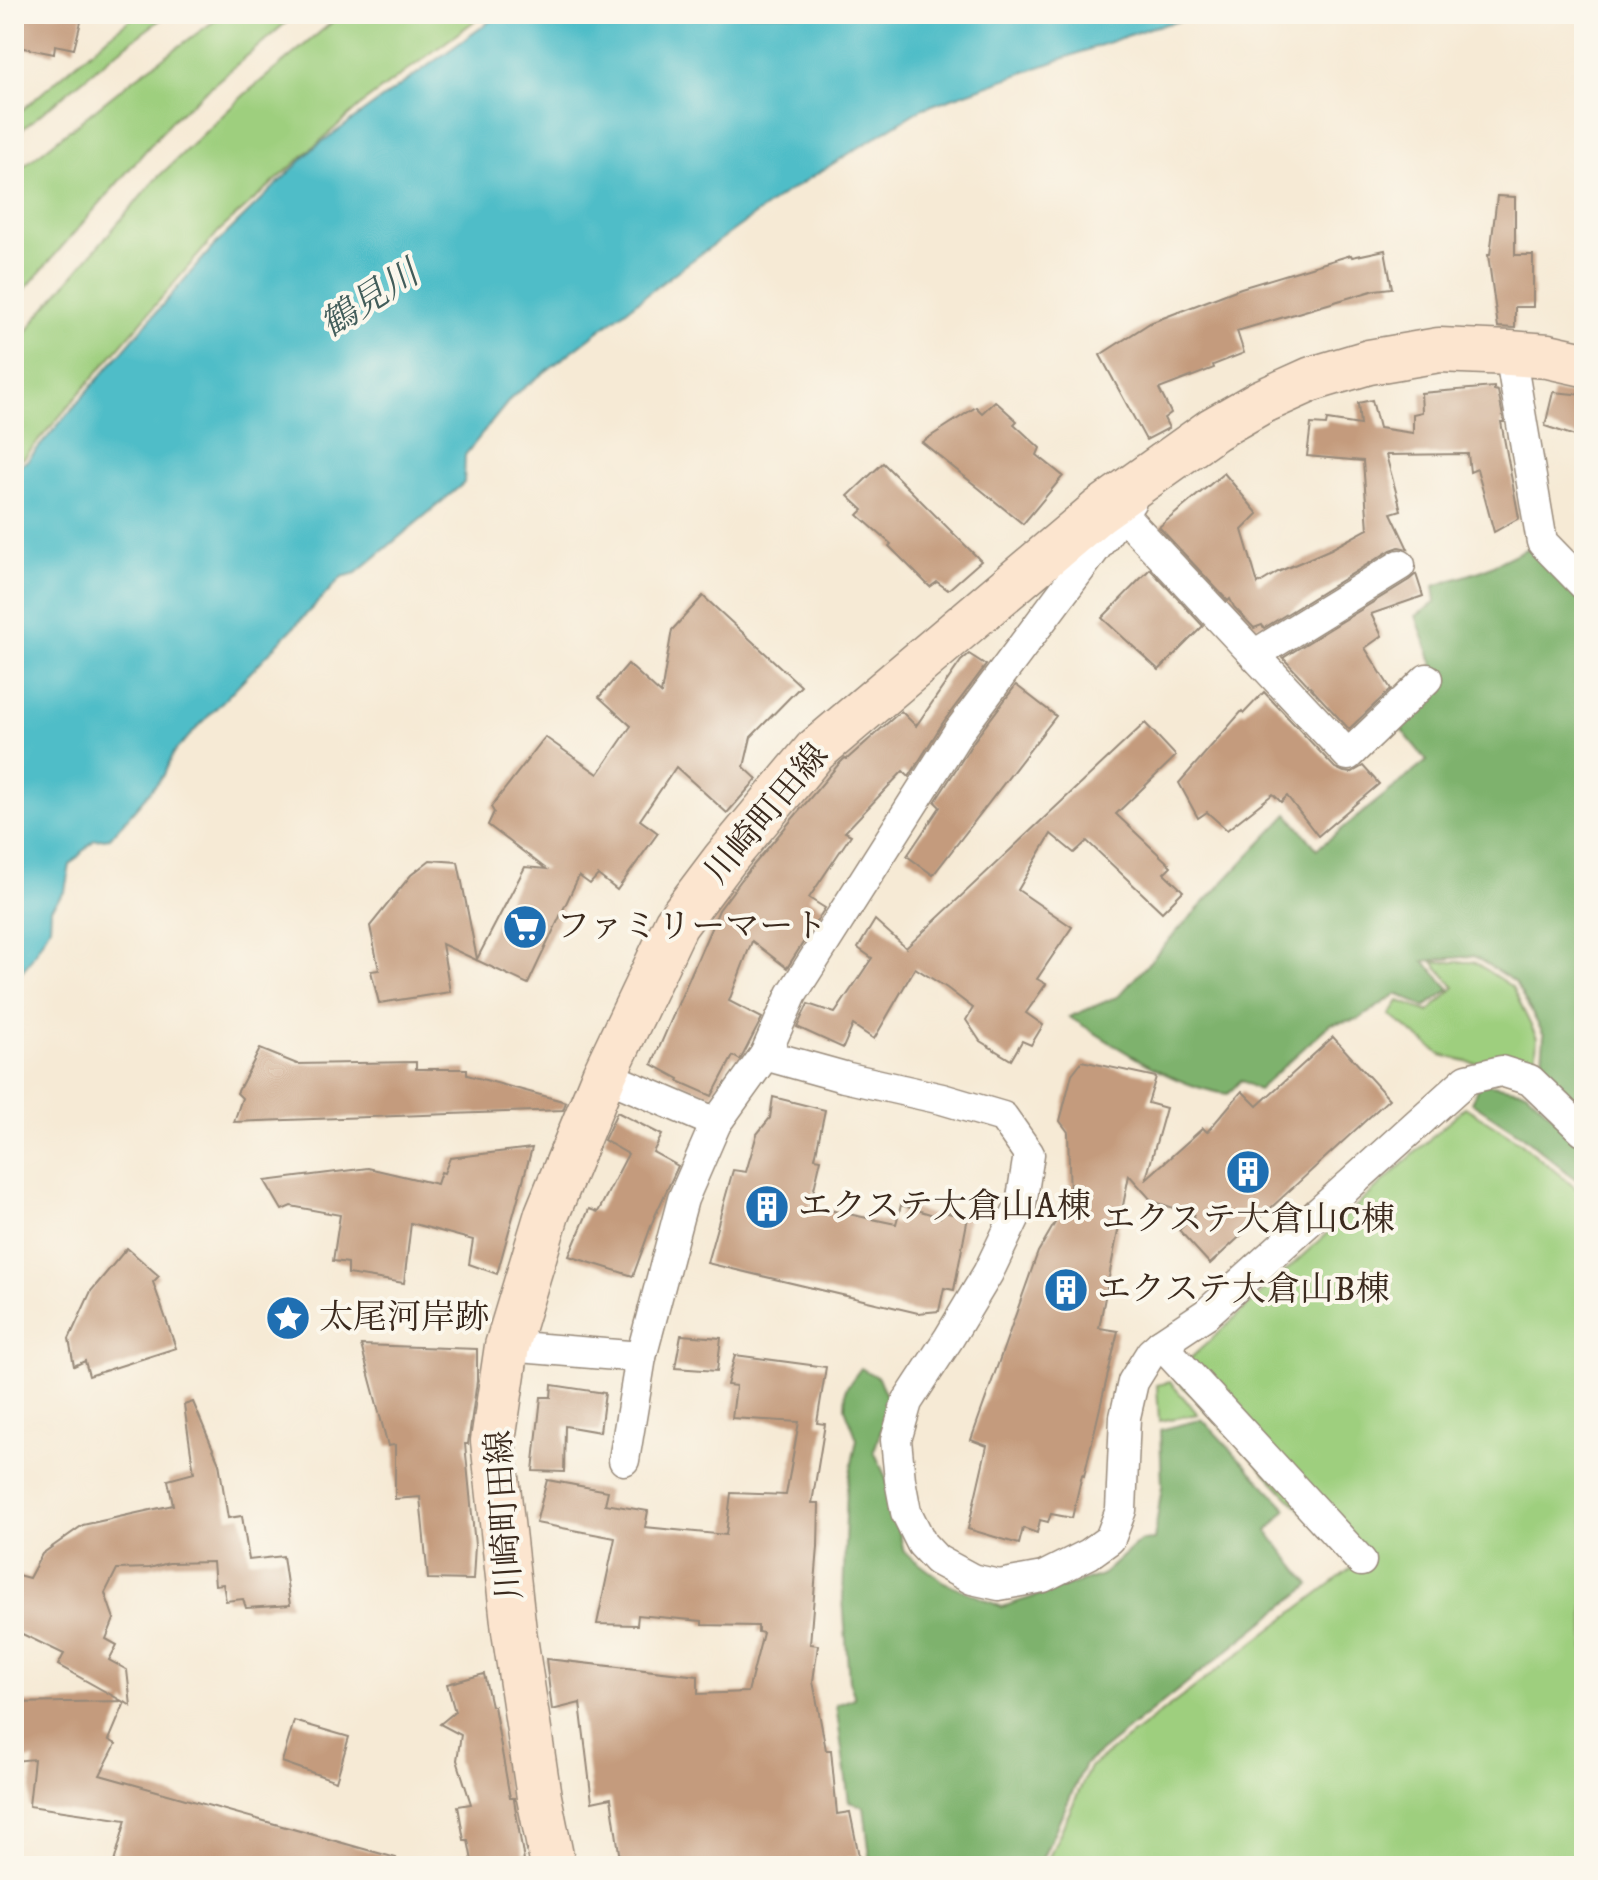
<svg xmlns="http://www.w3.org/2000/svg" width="1598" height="1880" font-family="'IM FELL DW Pica','Noto Serif JP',serif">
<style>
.green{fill:#9ecf7e;stroke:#6c7c4e;stroke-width:2}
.forest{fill:#7eb26d;stroke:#5c6e46;stroke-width:2}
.water{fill:#4fbdc8;stroke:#457473;stroke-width:2}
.building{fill:#c49b7d}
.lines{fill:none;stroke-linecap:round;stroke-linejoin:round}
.street-casing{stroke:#988a7a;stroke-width:33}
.secondary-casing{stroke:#988a7a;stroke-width:47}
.street{stroke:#fff;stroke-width:30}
.secondary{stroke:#fce5cf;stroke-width:44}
.labels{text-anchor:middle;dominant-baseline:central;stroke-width:8;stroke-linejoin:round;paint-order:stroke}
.street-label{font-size:34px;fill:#3b2a1e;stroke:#fbf7ec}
.poi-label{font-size:34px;fill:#3b2a1e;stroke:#fbf7ec;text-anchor:start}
.water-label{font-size:36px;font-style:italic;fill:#425d5a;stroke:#fbf7ec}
</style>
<rect width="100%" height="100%" fill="#fbf7ec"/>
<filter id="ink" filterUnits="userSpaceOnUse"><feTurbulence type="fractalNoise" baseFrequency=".0125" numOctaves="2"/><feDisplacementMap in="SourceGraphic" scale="16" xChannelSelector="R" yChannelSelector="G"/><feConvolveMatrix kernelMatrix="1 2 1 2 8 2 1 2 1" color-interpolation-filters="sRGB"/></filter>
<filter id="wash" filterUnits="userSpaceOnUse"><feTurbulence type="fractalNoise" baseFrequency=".006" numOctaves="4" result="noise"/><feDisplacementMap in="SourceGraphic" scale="32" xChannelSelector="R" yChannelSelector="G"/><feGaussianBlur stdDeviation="1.8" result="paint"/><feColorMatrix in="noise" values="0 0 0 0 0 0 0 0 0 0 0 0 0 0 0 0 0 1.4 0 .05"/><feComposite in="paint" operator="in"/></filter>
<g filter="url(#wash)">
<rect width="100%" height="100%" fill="#f6ead5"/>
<g class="green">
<polygon points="137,14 168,14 114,54 14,136 14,117 105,39"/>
<polygon points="224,14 296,14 173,119 14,302 14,174 135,78"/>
<polygon points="342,14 484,14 363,103 219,231 24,458 14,462 14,351 38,316 155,180 244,95"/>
<polygon points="1433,962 1474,962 1512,987 1537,1038 1535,1067 1473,1063 1441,1055 1390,1015 1399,1001 1429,1012 1455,987"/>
<polygon points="1465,1107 1520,1142 1584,1195 1584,1866 1045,1866 1090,1767 1354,1566 1172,1375"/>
<polygon points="1170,1382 1198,1414 1159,1421 1157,1385"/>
</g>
<g class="forest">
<path d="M1532,546L1584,605V1111L1541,1074L1544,1035L1515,982L1473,956L1424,961L1450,989L1425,1007L1397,994L1359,1019L1330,1024L1258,1090L1241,1080L1228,1094C1172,1087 1118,1046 1069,1017L1119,996L1181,927L1288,814L1317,849L1427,761L1397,724L1439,682L1416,616L1436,602L1434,586L1483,570Z"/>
<polygon points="1480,1083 1526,1091 1584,1145 1584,1186 1523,1136 1471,1102"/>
<polygon points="861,1368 878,1378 890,1403 874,1451 887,1480 904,1552 944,1582 1002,1607 1102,1575 1140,1541 1154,1540 1162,1486 1160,1430 1202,1419 1287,1509 1267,1531 1310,1585 1085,1764 1039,1866 874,1866 870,1857 864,1807 849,1802 836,1705 855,1698 849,1681 843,1599 847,1488 857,1439 845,1408 846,1388"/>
</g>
<polygon class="water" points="500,14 1209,14 1149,28 921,109 781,196 680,269 512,397 465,455 464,483 356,573 342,577 173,753 164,775 110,838 94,840 70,865 65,891 51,908 50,927 30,961 14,982 14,468 27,461 213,247 315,147"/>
<g id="blocks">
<g class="building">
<polygon points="20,14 83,14 74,49 55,45 54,54 14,46"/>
<polygon points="1497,196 1515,197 1515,255 1533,255 1533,307 1515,307 1515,328 1498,327 1488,255 1490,255"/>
<polygon points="1385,250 1392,288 1375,290 1237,331 1244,353 1213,365 1214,368 1159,389 1171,413 1164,418 1169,428 1146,440 1100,355 1150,323 1241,288 1351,255 1352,257"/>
<polygon points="1494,387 1494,390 1498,391 1504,422 1501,422 1519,518 1494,532 1477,469 1470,472 1468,454 1386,455 1401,510 1391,513 1408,549 1399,547 1391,550 1264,628 1262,625 1254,628 1234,607 1230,599 1228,601 1159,527 1224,473 1258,514 1242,530 1258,584 1278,572 1331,549 1368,529 1363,461 1307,456 1311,424 1326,425 1327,420 1360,425 1358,403 1372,400 1379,428 1413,433 1413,414 1422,412 1421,393"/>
<polygon points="1553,392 1584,395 1584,439 1545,426"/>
<polygon points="995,401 1017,421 1014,424 1040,448 1037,455 1063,476 1023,524 922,442 976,407 982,413"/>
<polygon points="883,463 981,561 948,590 937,582 930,587 889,546 891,544 858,515 863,510 848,496"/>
<polygon points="1150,569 1203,626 1159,670 1102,618"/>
<polygon points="1416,574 1423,596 1371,614 1382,636 1365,648 1391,689 1349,729 1283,658 1409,580"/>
<polygon points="703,596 801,686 751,737 744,767 757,779 727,813 676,767 640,820 658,833 617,890 598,875 590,884 579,876 528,984 442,944 450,992 379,1003 371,971 379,970 370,926 411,875 430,860 458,862 477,959 525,867 546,869 488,825 494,812 491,807 545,737 598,774 631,726 599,697 628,664 661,694 672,630"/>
<polygon points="969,654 986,665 944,721 909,777 903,771 845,832 851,835 809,898 825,908 787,968 752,941 729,1001 762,1018 744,1053 740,1060 733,1056 712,1096 678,1081 679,1079 652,1064 719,910 745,875 838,765 845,758 847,759 901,711 916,726 961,661"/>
<polygon points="1016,685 1056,716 933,875 907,856 940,807 935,802 974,741"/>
<polygon points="1264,692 1335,768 1344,772 1351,773 1363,766 1379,784 1318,836 1287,796 1281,802 1273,794 1227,830 1207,812 1198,818 1179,783 1242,711 1244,713"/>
<polygon points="1145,723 1176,756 1116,814 1171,866 1164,873 1183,891 1162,912 1087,841 1074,853 1051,834 1018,890 1072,927 1037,979 1046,984 1026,1013 1043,1025 1031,1045 1022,1041 1011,1060 980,1041 966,1020 973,1008 947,988 915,968 874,1039 853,1025 843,1048 797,1027 808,1004 835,1013 872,958 858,948 875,920 906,948"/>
<polygon points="1333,1037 1389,1099 1210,1264 1179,1230 1195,1215 1152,1201 1129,1175 1099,1328 1118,1331 1084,1476 1082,1475 1072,1518 1051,1514 1048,1522 1040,1520 1037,1533 1023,1528 1019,1544 968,1529 987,1446 971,1440 1038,1252 1070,1197 1068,1132 1060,1121 1072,1074 1082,1061 1156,1077 1148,1103 1166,1108 1146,1179 1203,1128 1207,1132 1242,1091 1257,1106"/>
<polygon points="260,1049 297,1064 416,1062 416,1069 467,1069 467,1075 566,1102 563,1110 234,1122 242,1098 237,1093"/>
<polygon points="773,1097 825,1110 815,1158 821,1159 810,1206 896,1224 901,1205 940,1217 942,1212 968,1217 954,1290 944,1288 939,1311 918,1313 707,1263 733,1170 746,1172 757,1134 770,1118"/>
<polygon points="617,1112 662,1135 653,1152 678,1166 654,1218 633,1276 569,1256 589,1209 598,1212 628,1154 604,1140"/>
<polygon points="532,1148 497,1274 469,1264 473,1240 411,1223 404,1283 348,1274 348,1263 333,1261 340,1215 291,1206 282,1210 265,1181 368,1168 437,1184 441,1172 444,1173 450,1158"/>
<polygon points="127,1248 159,1276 153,1282 176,1348 89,1376 85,1361 74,1366 69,1339 91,1291"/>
<polygon points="681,1335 721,1338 717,1371 675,1368"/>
<polygon points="361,1345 477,1349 477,1381 468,1444 465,1444 475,1545 473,1580 428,1579 420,1497 395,1499 395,1445 388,1446"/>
<polygon points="735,1355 826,1367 817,1423 825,1424 812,1503 819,1503 818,1547 810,1644 818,1645 813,1681 826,1750 831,1750 837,1814 850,1812 859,1856 804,1866 621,1866 611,1798 592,1802 580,1703 552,1710 546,1659 698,1676 698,1694 748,1692 763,1633 758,1632 758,1626 702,1625 702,1621 638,1615 637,1625 597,1624 615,1538 536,1523 547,1480 608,1491 605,1504 648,1511 645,1527 726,1535 731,1493 786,1495 799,1422 732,1418 736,1386 727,1385"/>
<polygon points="552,1385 605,1393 600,1432 565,1426 564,1472 533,1471 541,1397 551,1397"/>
<polygon points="193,1402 219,1463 228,1518 242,1516 249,1560 283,1556 290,1605 246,1608 243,1599 226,1601 223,1584 215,1585 213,1562 169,1563 149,1568 117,1569 105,1593 114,1619 106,1639 117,1645 109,1660 127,1670 131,1706 125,1702 109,1740 116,1744 100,1775 396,1858 394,1866 113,1866 126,1820 29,1806 34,1759 14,1761 14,1703 122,1701 58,1665 64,1654 14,1630 14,1574 29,1578 42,1554 83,1525 173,1505 168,1480 194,1473 184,1405"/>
<polygon points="484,1674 491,1706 494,1706 510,1798 514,1798 514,1800 524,1861 501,1866 473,1866 468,1840 464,1840 458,1806 471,1804 457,1760 461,1735 440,1724 455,1712 447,1684"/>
<polygon points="294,1721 349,1737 336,1781 282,1762"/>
</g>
</g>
</g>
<g filter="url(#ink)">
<use href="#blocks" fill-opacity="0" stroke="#988a7a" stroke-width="2"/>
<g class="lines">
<g class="street-casing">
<g id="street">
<polyline points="1510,353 1542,542 1584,585"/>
<polyline points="1111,502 1348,755 1427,679"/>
<polyline points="1254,655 1400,565"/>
<polyline points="765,1055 844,1077 942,1099 1003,1117 1029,1154 1021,1204 988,1273 949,1338 907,1402 896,1440 900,1480 906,1512 922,1544 937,1560 972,1579 999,1585 1043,1577 1089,1554 1110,1539 1121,1510 1125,1417 1133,1382 1151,1353 1161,1344 1206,1314 1467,1079 1501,1071 1530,1080 1583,1131"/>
<polyline points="604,1075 716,1123"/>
<polyline points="1161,1344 1361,1561"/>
<polyline points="507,1346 641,1357 683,1199 716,1123 765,1055 792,994 959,731 1131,501"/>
<polyline points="624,1460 641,1357"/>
</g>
</g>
<g class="secondary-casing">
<polyline id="secondary" points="553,1866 539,1797 514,1631 493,1441 507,1346 547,1214 604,1075 676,924 725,859 815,751 1099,511 1214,429 1261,402 1312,379 1369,362 1439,350 1510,353 1548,356 1584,364"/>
</g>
<use href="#street" class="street"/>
<use href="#secondary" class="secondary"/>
</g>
</g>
<defs>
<g id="supermarket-disc" transform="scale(2.3)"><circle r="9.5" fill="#1f6fb2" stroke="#fbf7ec"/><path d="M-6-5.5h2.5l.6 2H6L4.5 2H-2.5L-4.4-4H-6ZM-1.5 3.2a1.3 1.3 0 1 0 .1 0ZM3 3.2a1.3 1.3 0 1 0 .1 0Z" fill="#fff"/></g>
<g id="building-disc" transform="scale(2.3)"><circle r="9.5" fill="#1f6fb2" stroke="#fbf7ec"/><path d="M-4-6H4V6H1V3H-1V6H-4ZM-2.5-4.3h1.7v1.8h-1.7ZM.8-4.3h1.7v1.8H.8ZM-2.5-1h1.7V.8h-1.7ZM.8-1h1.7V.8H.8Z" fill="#fff"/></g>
<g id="sight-disc" transform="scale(2.3)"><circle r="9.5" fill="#1f6fb2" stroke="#fbf7ec"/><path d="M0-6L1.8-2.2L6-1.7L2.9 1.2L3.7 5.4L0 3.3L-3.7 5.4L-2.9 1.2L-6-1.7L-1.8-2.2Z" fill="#fff"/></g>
</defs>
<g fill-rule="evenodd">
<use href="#supermarket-disc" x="525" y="927"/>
<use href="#building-disc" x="1248" y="1172"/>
<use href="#building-disc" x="767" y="1207"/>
<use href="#building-disc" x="1066" y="1290"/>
<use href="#sight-disc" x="288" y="1318"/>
</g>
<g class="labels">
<g class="street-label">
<text transform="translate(767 814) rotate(-50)">川崎町田線</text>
<text transform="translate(505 1515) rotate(-94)">川崎町田線</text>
</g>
<g class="poi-label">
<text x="556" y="927">ファミリーマート</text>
<text x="798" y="1207">エクステ大倉山A棟</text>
<text x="1248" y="1220" text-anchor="middle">エクステ大倉山C棟</text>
<text x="1097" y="1290">エクステ大倉山B棟</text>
<text x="319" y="1318">太尾河岸跡</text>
</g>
<g class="water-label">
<text transform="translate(370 300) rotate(-33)">鶴見川</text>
</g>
</g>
<rect width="1598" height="1880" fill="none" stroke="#fbf7ec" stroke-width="48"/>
</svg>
